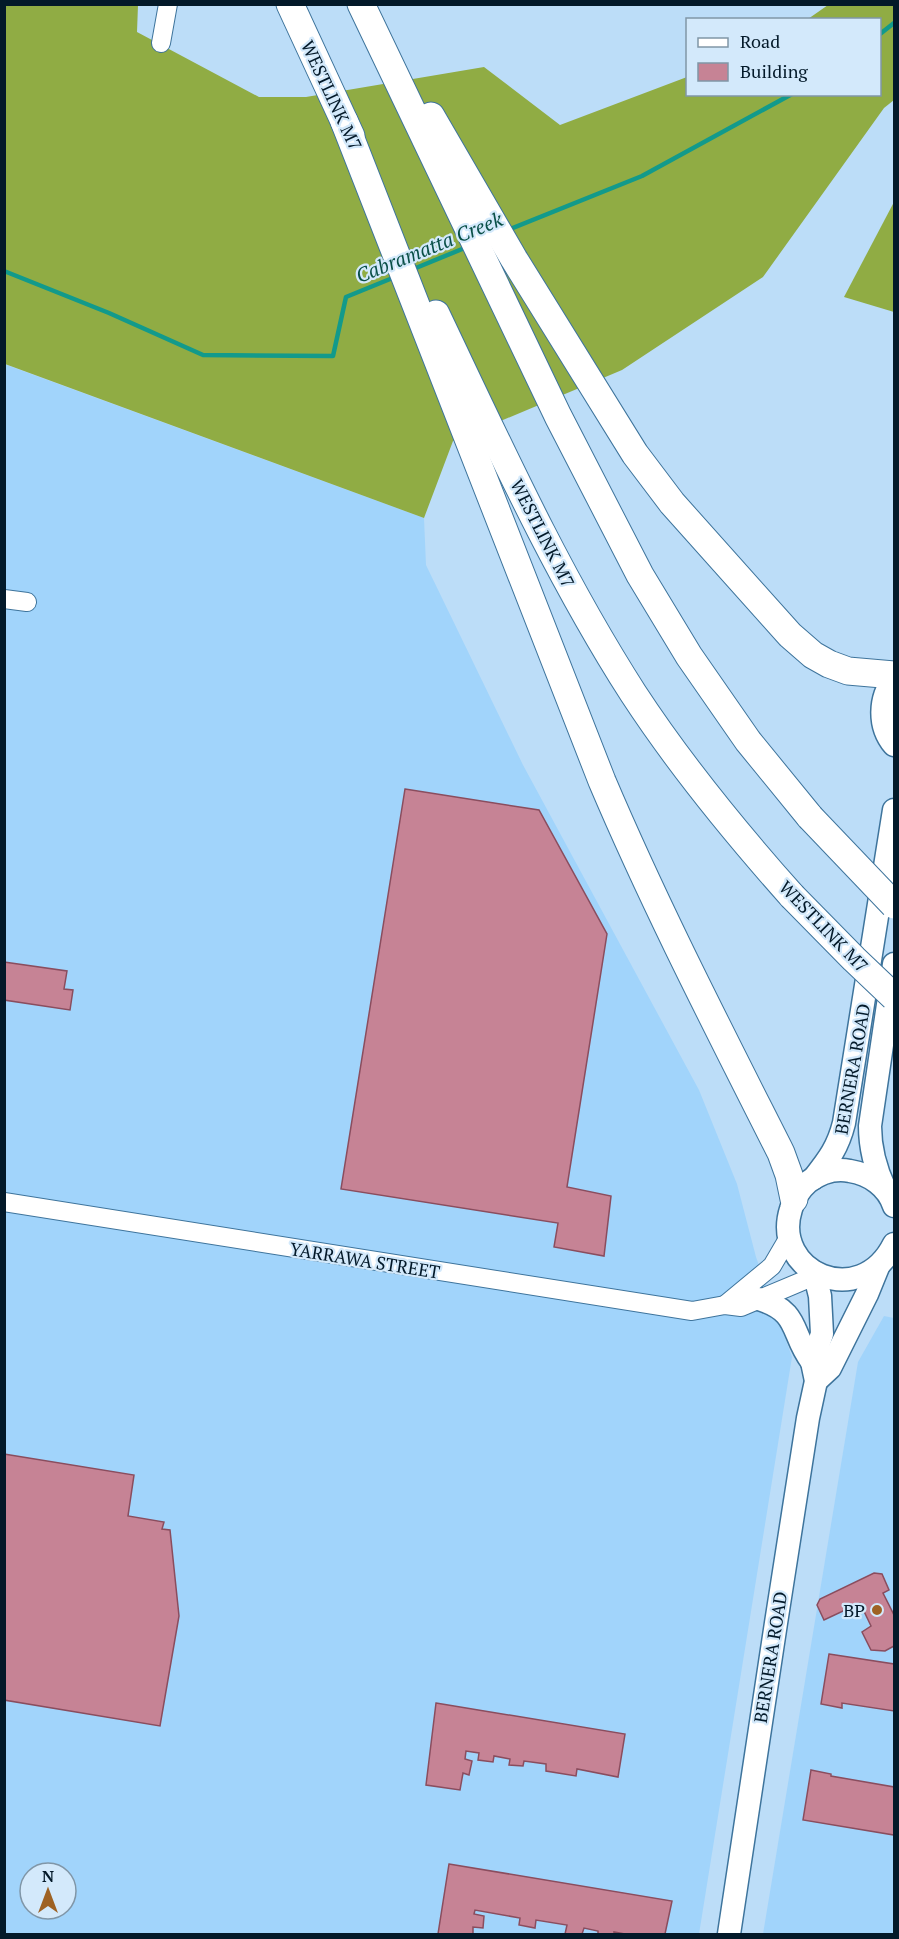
<svg xmlns="http://www.w3.org/2000/svg" width="899" height="1939" font-family="'PT Serif',serif">
<style>
.built{fill:#a1d4fb;fill-rule:evenodd}
.forest{fill:#90ac44}
.lines{fill:none;stroke-linecap:round;stroke-linejoin:round}
.stream{stroke:#129a8b;stroke-width:4.5}
.building{fill:#c68395;stroke:#8a4d5e;stroke-width:1.5}
.minor-casing{stroke:#3e749c;stroke-width:20}
.major-casing{stroke:#3e749c;stroke-width:25}
.highway-casing{stroke:#3e749c;stroke-width:29}
.minor{stroke:#fff;stroke-width:18}
.major{stroke:#fff;stroke-width:22}
.highway{stroke:#fff;stroke-width:27}
.highway-bridge-casing{stroke:#3e749c;stroke-width:29;stroke-linecap:butt}
.highway-bridge{stroke:#fff;stroke-width:27}
.poi-dot{fill:#9e6224;stroke:#d3e9fb;stroke-width:2}
.labels{text-anchor:middle;dominant-baseline:central;stroke-width:4.5;stroke-linejoin:round;paint-order:stroke}
.street-label{font-size:18px;fill:#031929;stroke:#d3e9fb}
.poi-label{font-size:18px;fill:#031929;stroke:#d3e9fb;text-anchor:end}
.water-label{font-size:20px;font-style:italic;fill:#094f47;stroke:#d3e9fb}
</style>
<rect width="100%" height="100%" fill="#bcddf8"/>
<g class="built">
<path d="M4,364L424,518L426,565L523,765L699,1090L737,1184L756,1257L792,1357L699,1934H5ZM30,1873H66V1909H30Z"/>
<polygon points="884,1316 894,1318 894,1934 763,1934 858,1362"/>
</g>
<g class="forest">
<polygon points="4,5 138,5 137,32 259,97 306,97 484,67 560,125 687,77 688,94 880,94 880,20 808,19 828,5 894,5 894,100 884,108 763,277 622,370 453,441 424,518 5,364"/>
<polygon points="894,202 894,312 844,297"/>
</g>
<g class="lines">
<g class="stream">
<polyline points="880,34 894,23"/>
<polyline points="508,230 642,176 792,94"/>
<polyline points="411,270 467,247"/>
<polyline points="4,271 109,313 203,355 333,356 346,297 395,277"/>
</g>
</g>
<g class="building">
<polygon points="405,789 539,810 607,934 567,1187 611,1196 604,1256 554,1247 558,1223 341,1189"/>
<polygon points="4,962 67,971 64,989 73,990 70,1010 4,1000"/>
<polygon points="4,1454 134,1475 128,1516 164,1522 162,1529 170,1530 179,1616 160,1726 4,1700"/>
<polygon points="874,1573 882,1574 889,1590 883,1593 894,1615 894,1646 885,1651 871,1650 862,1632 871,1626 860,1603 824,1620 817,1605 820,1599"/>
<polygon points="829,1654 894,1664 894,1711 842,1703 842,1708 821,1704"/>
<polygon points="436,1703 625,1734 618,1777 577,1769 576,1776 546,1771 546,1764 524,1761 523,1766 509,1765 510,1759 494,1756 493,1762 478,1760 479,1753 466,1751 465,1759 472,1761 469,1775 463,1773 460,1790 426,1785"/>
<polygon points="811,1770 831,1774 831,1776 894,1787 894,1835 803,1820"/>
<polygon points="449,1864 672,1901 665,1934 625,1934 614,1932 614,1934 598,1934 598,1931 584,1928 582,1934 565,1934 567,1925 536,1920 535,1928 519,1925 520,1918 475,1910 474,1914 484,1916 483,1928 473,1927 473,1934 438,1934"/>
</g>
<g class="lines">
<g class="minor-casing">
<g id="minor">
<polyline points="161,43 168,4"/>
<polyline points="4,599 27,602"/>
<polyline points="4,1202 692,1311 725,1305 741,1307 805,1280 812,1271"/>
<polyline points="725,1305 772,1266 789,1237"/>
</g>
</g>
<g class="major-casing">
<g id="major">
<path d="M894,679C879,698 878,726 894,745"/>
<path d="M814,1178C829,1159 838,1147 844,1123L894,810"/>
<path d="M885,1189C875,1168 870,1149 870,1126L894,964"/>
<path d="M894,1206C888,1187 870,1174 850,1171C835,1168 820,1173 808,1182C799,1190 794,1198 791,1209C771,1272 860,1312 894,1244"/>
<path d="M759,1299C801,1312 790,1333 812,1362"/>
<polyline points="816,1381 830,1368 867,1294 878,1267"/>
<polyline points="729,1934 776,1623 808,1418 816,1381 812,1362 822,1334 820,1296 814,1272"/>
</g>
</g>
<g class="highway-casing">
<g id="highway">
<polyline points="290,4 351,136"/>
<polyline points="361,4 558,416 640,575 689,656 748,741 810,817"/>
<polyline points="431,116 514,259 635,454 672,503 790,635 813,655 829,664 848,671 894,675"/>
<path d="M344,121L602,781C656,908 719,1030 781,1153L789,1175L794,1199"/>
<path d="M436,314C497,442 556,573 633,693C680,765 735,832 792,896"/>
</g>
</g>
<use href="#minor" class="minor"/>
<use href="#major" class="major"/>
<use href="#highway" class="highway"/>
<g class="highway-bridge-casing">
<g id="highway-bridge">
<polyline points="810,817 894,905"/>
<polyline points="792,896 854,959 894,997"/>
</g>
</g>
<use href="#highway-bridge" class="highway-bridge"/>
</g>
<circle class="poi-dot" cx="877" cy="1610" r="6"/>
<g class="labels">
<g class="street-label">
<text transform="translate(332 95) rotate(65)">WESTLINK M7</text>
<text transform="translate(543 533) rotate(63)">WESTLINK M7</text>
<text transform="translate(824 926) rotate(46)">WESTLINK M7</text>
<text transform="translate(852 1069) rotate(-80)">BERNERA ROAD</text>
<text transform="translate(365 1260) rotate(9)">YARRAWA STREET</text>
<text transform="translate(770 1657) rotate(-81)">BERNERA ROAD</text>
</g>
<g class="poi-label">
<text x="865" y="1610">BP</text>
</g>
<g class="water-label">
<text transform="translate(429 247) rotate(-22)">Cabramatta Creek</text>
</g>
</g>
<rect width="899" height="1939" fill="none" stroke="#031929" stroke-width="12"/>
<rect x="686" y="18" width="195" height="78" fill="#d3e9fb" stroke="#8096a7" stroke-width="1.5"/>
<rect x="698" y="38" width="30" height="9" fill="#ffffff" stroke="#8096a7" stroke-width="1.5"/>
<text x="740" y="48" font-size="18" fill="#031929">Road</text>
<rect x="698" y="63" width="30" height="18" fill="#c68395" stroke="#8096a7" stroke-width="1.5"/>
<text x="740" y="78" font-size="18" fill="#031929">Building</text>
<g transform="translate(48 1891)"><circle r="28" fill="#d3e9fb" stroke="#8096a7" stroke-width="1.5"/>
<path d="M0-4.5L10 22L0 15L-10 22Z" fill="#9e6224"/>
<text y="-9" font-size="16" font-weight="bold" text-anchor="middle" fill="#031929">N</text>
</g>
</svg>
